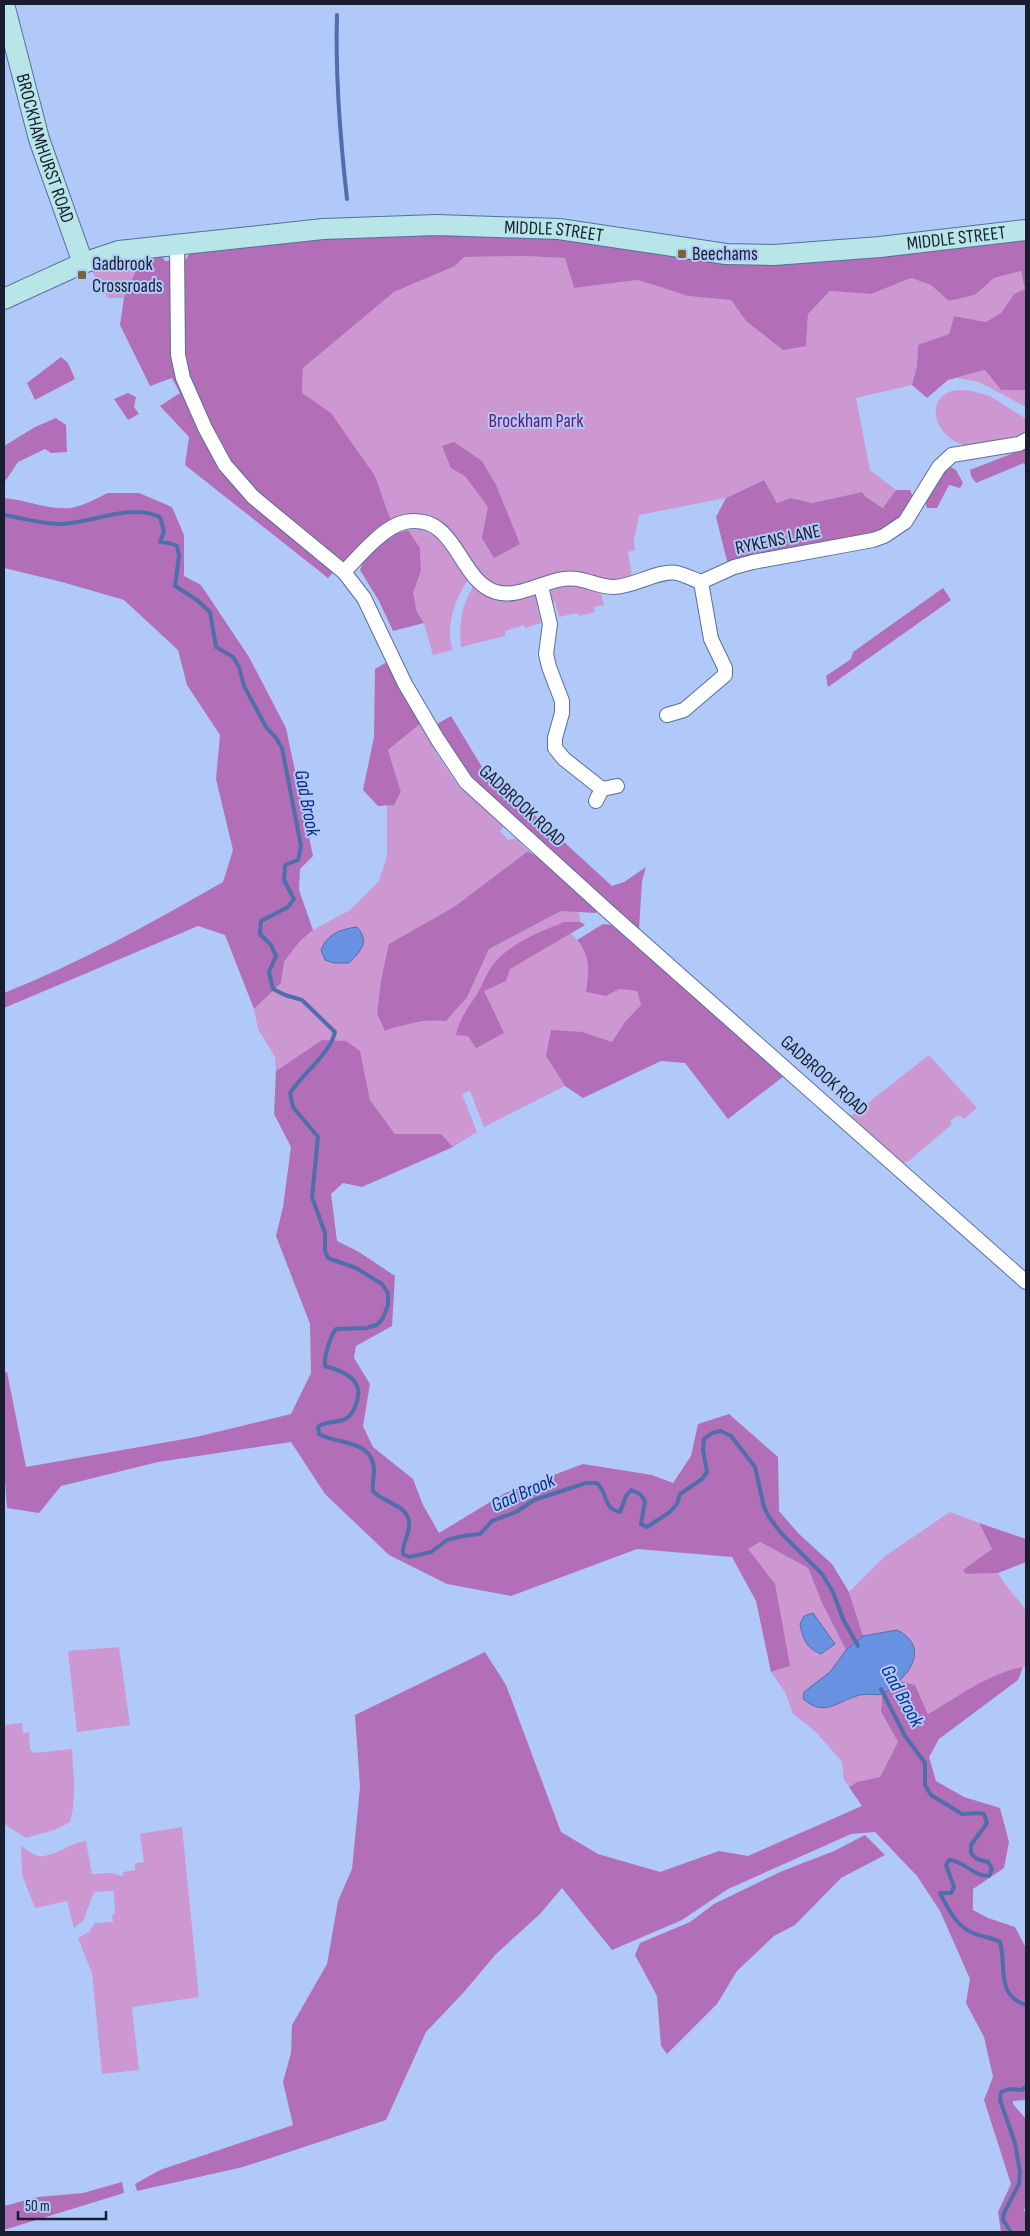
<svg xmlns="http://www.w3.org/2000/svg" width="1030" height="2236" font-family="'Sofia Sans Condensed',sans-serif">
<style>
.green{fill:#cd97d2}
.forest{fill:#b26fb8}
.water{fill:#6991e2;stroke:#506eac}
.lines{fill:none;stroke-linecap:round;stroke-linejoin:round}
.stream{stroke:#506eac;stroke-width:4}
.street-casing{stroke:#596e99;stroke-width:16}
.secondary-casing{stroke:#596e99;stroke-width:22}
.street{stroke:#fff;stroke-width:14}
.secondary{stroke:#b8e5e8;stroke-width:20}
.poi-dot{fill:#7b6434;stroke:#b1c9f8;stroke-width:2}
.labels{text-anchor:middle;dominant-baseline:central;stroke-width:4;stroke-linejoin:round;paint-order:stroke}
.street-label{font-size:19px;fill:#161e2f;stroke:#b1c9f8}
.poi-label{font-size:19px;fill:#161e2f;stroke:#b1c9f8;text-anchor:start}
.park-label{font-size:19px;fill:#681471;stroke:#b1c9f8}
.water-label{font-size:20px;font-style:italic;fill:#082c89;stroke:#b1c9f8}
</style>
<rect width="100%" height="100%" fill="#b1c9f8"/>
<g class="green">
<polygon points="159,252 137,268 124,298 108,298 91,270 124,258"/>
<polygon points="523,256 565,258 574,288 638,280 688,296 731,300 746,321 806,346 808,314 830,291 871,294 911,278 931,285 949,301 975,295 994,278 1021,271 1026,289 1014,294 1001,313 986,322 954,316 949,334 918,345 917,366 912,385 856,398 870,470 896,490 884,508 866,497 862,492 811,503 791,498 777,503 763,480 726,498 639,515 634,540 635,550 628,552 632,578 610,581 576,572 506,588 491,585 481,576 462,547 444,525 423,515 391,521 375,476 302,393 303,368 394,292 455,266 464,257"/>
<polygon points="985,370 1001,390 1026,390 1026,407 979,382 956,378"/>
<path d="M967,390L990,396L1026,419V435C1006,442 988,447 966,445C939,442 921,401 952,391C956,390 962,390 967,390Z"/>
<path d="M418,529C445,536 454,556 470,577C456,596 444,627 453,650L433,655L424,623L417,612L413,593L421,571L420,548L408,530Z"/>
<polygon points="572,582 600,590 604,605 594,607 595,612 579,616 577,613 559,617 555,602 550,603 551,589"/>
<path d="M473,587H478C492,606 515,598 534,594L542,605L537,606L541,623L525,628L524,625L505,631V636L461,647C459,626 461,606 473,587Z"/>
<path d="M421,723L436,753L458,786L504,826L500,831L508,840L515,838L528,851L454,907L390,944L381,980L377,1014L386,1031L405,1024L435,1020L489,949L561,911H579L580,921L585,925L571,933C592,958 589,961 586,992L619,989L637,991L641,1005L624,1023L612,1042L583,1032L546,1056L565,1086L484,1127L470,1091L462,1094L477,1132L453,1147L441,1134H395L370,1100L360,1051L322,1040L276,1071L275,1057L258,1029L254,1009L281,983L284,962L300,941L313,930L350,910L379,881L387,856V805H394L401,792L388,750Z"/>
<polygon points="929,1055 977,1108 964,1119 958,1115 950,1121 952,1124 910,1160 901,1164 851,1116"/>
<path d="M950,1512L979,1523L992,1549L963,1570L966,1574L998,1573L1005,1584L1026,1610V1665C1020,1670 1005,1671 997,1675C973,1686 951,1701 928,1714L915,1685L899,1681L913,1664L915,1648L897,1630L863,1636L849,1592L885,1556Z"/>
<polygon points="760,1542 808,1568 822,1603 846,1650 830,1672 804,1692 828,1708 859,1695 882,1695 881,1713 898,1742 880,1777 857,1782 849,1787 844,1780 842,1762 816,1732 793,1714 785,1692 771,1672 790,1666 748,1549"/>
<polygon points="119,1647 130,1725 77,1732 68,1651"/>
<path d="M22,1723L23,1733L29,1732L30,1749L34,1753L72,1749C73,1773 77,1798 70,1822L57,1829L26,1838L4,1824V1725Z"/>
<path d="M182,1827L199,1997L132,2007L139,2070L102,2074L92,1973L78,1938L89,1932L95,1923L113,1922L112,1915L115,1914L114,1891L94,1892L83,1921L74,1928L67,1901L35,1908L22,1875L21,1846C26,1849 33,1855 39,1856C53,1858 71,1842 86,1841L92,1874L110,1873L123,1876V1872L135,1870V1863L144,1862L140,1834Z"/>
</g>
<g class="forest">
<polygon points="422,233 556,236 710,262 763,265 835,260 1026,237 1026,390 1001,390 985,370 948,380 927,398 912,385 917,366 918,345 949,334 954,316 986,322 1001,313 1014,294 1025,289 1021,271 994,278 975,295 949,301 931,285 911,278 871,294 830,291 808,314 806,346 783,350 746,321 731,300 688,296 638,280 574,288 565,258 523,256 464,257 455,266 394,292 303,368 302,393 331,413 375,476 391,521 366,538 328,578 185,465 189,437 160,406 180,393 172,378 150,386 120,325 124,298 137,268 159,252 165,261 186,259 193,248 315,238"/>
<polygon points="61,357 68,363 75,379 35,400 27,383"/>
<polygon points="128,393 136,397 134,407 139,414 128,420 114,399"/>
<polygon points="56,418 66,425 67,452 51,453 45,449 18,462 4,483 4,446 35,427"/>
<polygon points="454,442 482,461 496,485 520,544 494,558 482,538 488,507 465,476 451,468 442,446"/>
<polygon points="1026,448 1026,468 1024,463 976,483 971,476 970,470"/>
<polygon points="949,466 956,470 963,483 960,488 949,485 937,508 927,508 925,501 945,468"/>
<polygon points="764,480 777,503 791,498 812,503 862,492 866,497 883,508 896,490 910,490 914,499 901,521 877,536 728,565 716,517 726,498"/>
<path d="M108,493H139L172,507L184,535V576L201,585L249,657L286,728L313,856L300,869L299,890L313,930L300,941L284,962L281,983L254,1009L225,935L198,926L4,1008V993C80,963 151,923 223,882L233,850L216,779L220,735L187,685L178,650L124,600L62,582L4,568V498C26,500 48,510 71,508C83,506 97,498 108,493Z"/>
<polygon points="408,530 420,548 421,571 413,593 417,612 424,623 393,631 379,601 360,570 365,558 392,535"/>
<polygon points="943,588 951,600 828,687 826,676 851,659 853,652"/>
<polygon points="387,662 421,723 388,750 401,792 394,805 378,806 363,790 374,737 375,669"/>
<polygon points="451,716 482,767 612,886 624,882 646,867 642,881 639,930 472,779 437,724"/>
<path d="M528,851L550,866L597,909L596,913L561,911L489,949L467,997L446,1021C425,1019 405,1024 385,1031L377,1014L381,980L389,944L454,907Z"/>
<path d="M564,922H580L585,925L510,969L506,981L484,991L504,1033L476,1048L468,1036L456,1035C459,1019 468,1008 477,994C483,984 487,972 494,963C511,943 540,932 564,922Z"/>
<path d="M603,924L613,925L784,1076L728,1119L685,1063L661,1061L583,1098L565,1086L546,1056L551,1030L583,1032L612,1042L624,1023L641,1005L637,991L619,989L606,996L586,992C588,970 592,959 577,940Z"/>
<polygon points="322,1040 346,1041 360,1051 370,1100 395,1134 441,1134 453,1147 362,1187 343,1183 331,1194 337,1241 359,1252 395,1276 392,1326 356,1346 354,1358 370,1384 363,1426 373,1447 413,1479 423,1505 439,1533 505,1493 583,1464 652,1475 673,1483 691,1456 698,1424 729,1414 778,1457 779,1511 799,1534 832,1564 849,1592 863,1636 846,1650 822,1603 808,1568 760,1542 748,1549 775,1584 790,1666 771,1672 756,1601 732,1557 637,1549 511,1596 447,1584 389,1555 325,1494 291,1442 158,1462 61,1486 39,1513 7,1508 4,1467 4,1372 7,1372 26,1467 196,1437 291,1414 311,1373 310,1324 276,1236 283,1207 291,1147 274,1114 276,1071"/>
<polygon points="979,1523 1026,1539 1026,1562 998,1573 966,1574 963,1570 992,1549"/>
<path d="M485,1652L506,1685L561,1832L598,1854L660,1872L719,1851L748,1856L862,1806L849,1787L857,1782L880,1777L898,1742L881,1712L882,1695L899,1681L915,1685L928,1714C958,1697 989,1673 1023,1667L1018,1680L939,1739L929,1757L936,1781L964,1797L1000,1808L1009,1842L1004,1868L973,1889V1910L988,1918L1015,1927L1026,1948V2100L1013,2101V2104L1026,2119V2204L1024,2210L1026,2214V2232H1001L998,2212L1011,2184L984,2100L993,2077L984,2037L966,2003L970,1979L940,1911L917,1876L875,1832L851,1834L728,1889L682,1920L612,1950L562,1888L540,1914L496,1954L464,1992L426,2032L386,2120L243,2167L137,2191L135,2184L160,2170L293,2125L283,2082L291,2053L292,2025L327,1964L338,1901L352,1869L360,1787L355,1715Z"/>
<polygon points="865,1835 885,1855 841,1878 795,1925 774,1936 737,1971 717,2004 667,2054 661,2046 657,1996 635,1955 640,1943 690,1922 714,1904 780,1872 834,1851"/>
<polygon points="122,2182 124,2193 4,2230 4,2206 38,2197 83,2193"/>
</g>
<g class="water">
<path d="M357,927C370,942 361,951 349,963H334L325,960L321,950C327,934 341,929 357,927Z"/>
<path d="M813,1613L835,1644L821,1654C806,1648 803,1639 800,1624L804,1616Z"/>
<path d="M897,1630C925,1644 916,1668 895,1684C891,1687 887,1692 883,1694C877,1696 867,1693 860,1695C836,1701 826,1718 803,1699L804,1692L830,1672L846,1650L863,1636Z"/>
</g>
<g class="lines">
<g class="stream">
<path d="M337,15C335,77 340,137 347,199"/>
<path d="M4,515C22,518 43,524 61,524C94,523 128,503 160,517L164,531L160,542L169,543L177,546L179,556L175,586L197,600L210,612L216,647L233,657L239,667L244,686L266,727L276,738L282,748L301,846L298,860L285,865L284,880L294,899L288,907L261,921L260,934L271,945L276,956L269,972L273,989L285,995L302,1000L335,1032C330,1054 303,1073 290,1093L293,1107L318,1137L312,1197L325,1233V1251L328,1258L356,1268L382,1284L388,1293V1305L383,1318L377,1325L366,1328L336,1329C330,1337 324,1356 325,1366C343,1371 364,1379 357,1401C355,1408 353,1414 347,1418C338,1424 326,1420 318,1427L319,1434C338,1445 374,1439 374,1471C374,1477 372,1484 373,1491C383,1503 409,1505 409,1523C410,1535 402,1542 403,1554L409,1557L431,1552L447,1540L463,1536L480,1534L492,1521L516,1512L534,1500L586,1483H597C608,1493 603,1509 620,1512L626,1496L631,1490L640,1494L645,1501L641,1524L647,1527L670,1512L677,1504L680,1494L702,1479L707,1472L703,1450L704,1439L712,1433L721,1431L731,1436L755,1467L764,1507L769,1517L781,1533L822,1574L833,1592L843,1619L858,1646"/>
<path d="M881,1689L905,1736L925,1763V1785L931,1795L962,1814L978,1813L984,1814L987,1823L971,1845V1853L977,1859L988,1862L992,1869L989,1876C972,1876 965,1861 949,1860L946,1865L954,1887L951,1893H940C948,1909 956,1926 973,1933C982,1937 991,1937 1000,1942C1007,1966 995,1995 1026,2005"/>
<polyline points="1011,2232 1003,2220 1004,2213 1019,2184 1020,2172 1015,2143 1000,2100 1001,2092 1009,2089 1022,2090 1026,2086"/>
</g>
<g class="street-casing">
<g id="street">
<polyline points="177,243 178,355 183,378 205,428 225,465 253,497 344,572 364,598 405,684 438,740 466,782 611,914 1026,1282"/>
<path d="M344,572C358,557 384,526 405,522C457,512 458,581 496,592C516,598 539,584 558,580C581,574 594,587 614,587C633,587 660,569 677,573C685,575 693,579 701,582L734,567L753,562L873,540L884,536L905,522L939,467L952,455L1019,444L1026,440"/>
<polyline points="541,586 550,624 546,654 549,667 562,701 562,713 555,738 555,748 564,759 602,789"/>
<polyline points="667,715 684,710 725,675 725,668 711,639 701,582"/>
<polyline points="596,801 602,789 617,786"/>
</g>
</g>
<g class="secondary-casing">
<g id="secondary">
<path id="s1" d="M4,4L39,139L83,263"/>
<path id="s2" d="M4,299L83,263L119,251L323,229L437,225L559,229L726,254L774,255L880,247L1026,230"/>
</g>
</g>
<use href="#street" class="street"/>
<use href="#secondary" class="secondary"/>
</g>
<g class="poi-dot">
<rect x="677" y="249" width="10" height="10" rx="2.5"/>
<rect x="77" y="270" width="10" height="10" rx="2.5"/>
</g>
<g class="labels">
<g class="street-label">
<text stroke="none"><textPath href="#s1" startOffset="150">BROCKHAMHURST ROAD</textPath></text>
<text stroke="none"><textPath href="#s2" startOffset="561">MIDDLE STREET</textPath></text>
<text stroke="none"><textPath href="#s2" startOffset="966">MIDDLE STREET</textPath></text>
<text transform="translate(778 540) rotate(-12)">RYKENS LANE</text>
<text transform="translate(522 806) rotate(43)">GADBROOK ROAD</text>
<text transform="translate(824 1076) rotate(42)">GADBROOK ROAD</text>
</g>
<g class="poi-label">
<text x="692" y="254">Beechams</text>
<text x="92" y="264">Gadbrook<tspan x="92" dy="22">Crossroads</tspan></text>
</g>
<g class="park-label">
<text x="536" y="421">Brockham Park</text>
</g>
<g class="water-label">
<text transform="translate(307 803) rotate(79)">Gad Brook</text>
<text transform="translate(523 1493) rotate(-24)">Gad Brook</text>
<text transform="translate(902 1696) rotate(61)">Gad Brook</text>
</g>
</g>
<rect width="1030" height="2236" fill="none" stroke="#161e2f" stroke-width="10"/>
<path d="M18 2211v8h88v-8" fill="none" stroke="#161e2f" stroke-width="2.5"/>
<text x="25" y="2211" font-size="15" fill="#161e2f" stroke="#b1c9f8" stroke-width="4" paint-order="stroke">50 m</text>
</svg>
